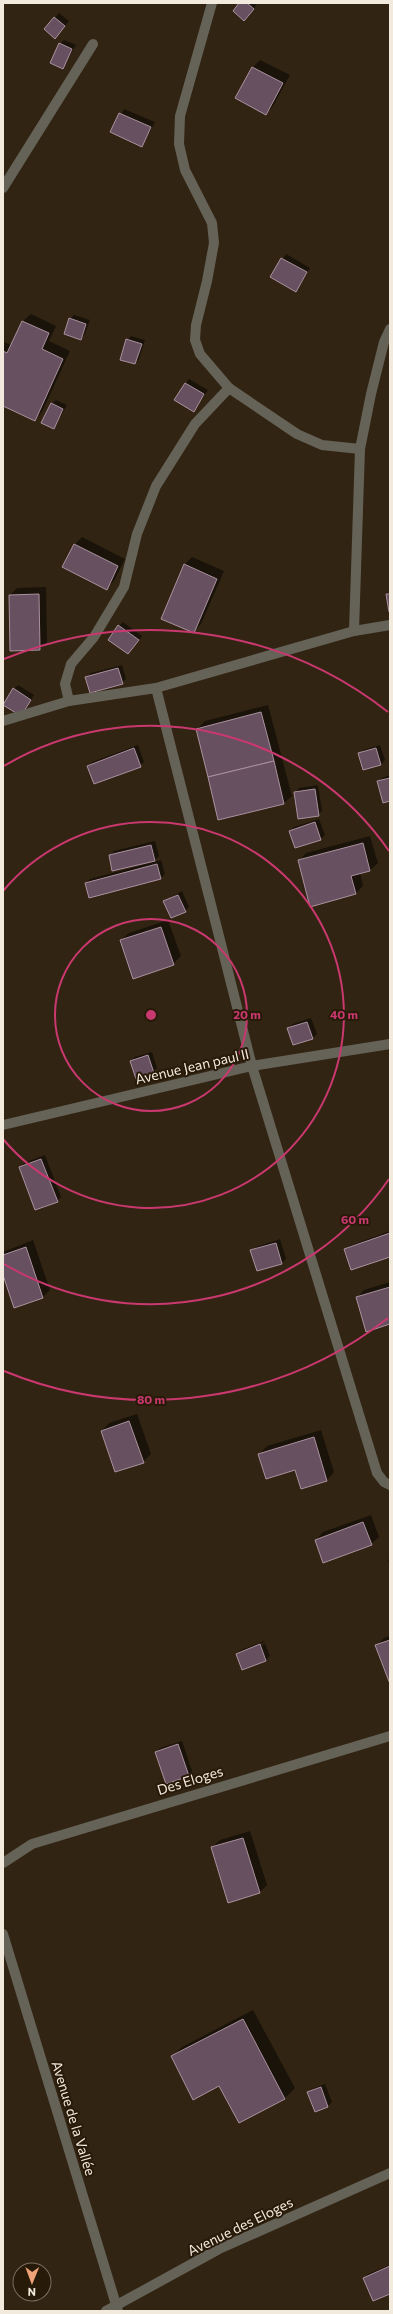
<svg xmlns="http://www.w3.org/2000/svg" width="393" height="2314" font-family="Commissioner,sans-serif">
<style>
.shadow{fill:#0007;fill-rule:evenodd}
.building{fill:#67505f;stroke:#aa91a0}
.lines{fill:none;stroke-linecap:round;stroke-linejoin:round}
.minor{stroke:#656258;stroke-width:10}
.ring{fill:none;stroke:#c9386f;stroke-width:2}
.labels{text-anchor:middle;dominant-baseline:central;stroke-width:4;stroke-linejoin:round;paint-order:stroke}
.street-label{font-size:14px;fill:#f3eade;stroke:#281a08}
.centre{fill:#c9386f;stroke:#281a08;stroke-width:2}
.ring-label{font-size:12px;text-anchor:middle;font-weight:bold;fill:#c9386f;stroke:#281a08;stroke-width:4;stroke-linejoin:round;paint-order:stroke}
</style>
<rect width="100%" height="100%" fill="#322412"/>
<g class="shadow">
<polygon points="240,3 257,4 244,20"/>
<polygon points="59,13 69,21 59,33 45,29"/>
<polygon points="64,40 76,45 63,67 60,44"/>
<polygon points="260,60 290,75 273,106 266,114 237,98 253,67"/>
<polygon points="124,109 155,122 142,146 112,132"/>
<polygon points="286,254 310,268 296,290 272,276"/>
<polygon points="31,314 56,326 49,341 70,351 42,412 35,420 3,405 3,352 12,355 3,350 3,342 12,345 23,321"/>
<polygon points="74,315 90,320 85,334 81,339 70,319"/>
<polygon points="131,336 145,340 139,359 135,363 127,340"/>
<polygon points="189,379 208,390 193,411 175,400"/>
<polygon points="56,400 67,405 54,428 52,404"/>
<polygon points="82,537 125,559 114,581 107,588 74,545"/>
<polygon points="192,557 224,571 201,624 194,631 184,565"/>
<polygon points="46,587 47,642 40,649 10,595 17,588"/>
<polygon points="123,622 142,636 128,653 119,626"/>
<polygon points="122,665 126,679 122,683 87,677 91,673"/>
<polygon points="18,685 34,695 25,711 14,689"/>
<polygon points="268,705 292,796 284,803 219,819 197,729 205,721"/>
<polygon points="138,745 144,762 140,766 88,766 92,762"/>
<polygon points="380,745 385,760 381,765 359,754 363,750"/>
<polygon points="390,775 390,800 378,782 382,778"/>
<polygon points="318,785 322,811 318,815 295,793 299,788"/>
<polygon points="319,819 325,835 321,839 290,831 294,827"/>
<polygon points="370,836 378,863 370,870 360,873 363,886 356,893 311,905 299,861 306,853"/>
<polygon points="155,841 159,856 155,860 113,869 110,855 114,851"/>
<polygon points="161,860 165,874 161,878 86,883 90,879"/>
<polygon points="182,891 189,907 185,911 164,902"/>
<polygon points="168,920 181,956 173,964 121,940 129,933"/>
<polygon points="311,1018 317,1034 313,1038 293,1044 288,1028 293,1024"/>
<polygon points="152,1052 157,1068 153,1072 131,1061 135,1057"/>
<polygon points="45,1155 61,1197 57,1201 20,1167 24,1163"/>
<polygon points="390,1231 390,1256 345,1250 349,1246"/>
<polygon points="280,1239 286,1259 282,1263 251,1251 256,1247"/>
<polygon points="33,1240 50,1290 42,1298 3,1271 3,1252"/>
<polygon points="390,1282 390,1323 357,1298 364,1290"/>
<polygon points="137,1414 151,1454 143,1462 102,1431 109,1423"/>
<polygon points="321,1430 334,1472 327,1480 259,1454 267,1446"/>
<polygon points="371,1515 379,1537 371,1544 316,1540 323,1532"/>
<polygon points="390,1558 390,1567 388,1560"/>
<polygon points="390,1636 390,1681 376,1646 384,1638"/>
<path d="M264,1641L270,1656L266,1660L243,1668L237,1654L241,1650ZM265,1642V1644L241,1653V1651Z"/>
<polygon points="182,1741 192,1771 188,1776 156,1752 160,1748"/>
<polygon points="250,1831 267,1885 260,1892 212,1847 220,1840"/>
<polygon points="253,2010 295,2088 285,2098 239,2122 220,2085 172,2057 182,2047"/>
<polygon points="325,2084 332,2102 328,2106 315,2111 308,2093 312,2089"/>
<polygon points="390,2265 390,2293 364,2278 368,2274"/>
</g>
<g class="building">
<polygon points="239,3 247,3 254,9 244,21 233,11"/>
<polygon points="54,17 65,26 55,39 44,29"/>
<polygon points="59,43 72,49 63,69 50,63"/>
<polygon points="252,67 283,83 266,115 235,98"/>
<polygon points="119,113 151,127 142,147 110,132"/>
<polygon points="281,258 307,272 296,292 270,277"/>
<polygon points="69,318 86,324 81,340 64,334"/>
<polygon points="22,321 49,333 42,349 63,359 35,421 3,406 3,351 7,353"/>
<polygon points="126,339 142,344 135,364 120,360"/>
<polygon points="185,383 204,394 194,412 174,400"/>
<polygon points="51,403 63,409 54,429 41,423"/>
<polygon points="74,544 118,566 107,590 62,567"/>
<polygon points="184,564 217,579 194,633 161,619"/>
<polygon points="39,594 40,650 10,651 9,595"/>
<polygon points="386,594 390,594 390,612 389,612"/>
<polygon points="118,625 139,640 128,654 108,640"/>
<polygon points="118,668 123,684 90,693 85,677"/>
<polygon points="13,688 31,700 21,716 3,705"/>
<polygon points="261,712 274,761 208,777 196,729"/>
<polygon points="134,748 141,767 94,784 87,766"/>
<polygon points="376,748 381,765 363,770 358,753"/>
<polygon points="274,761 284,804 218,820 208,777"/>
<polygon points="390,778 390,801 383,803 377,781"/>
<polygon points="315,789 319,816 298,819 294,792"/>
<polygon points="315,822 321,840 295,848 289,831"/>
<polygon points="363,843 370,871 351,876 356,894 310,907 298,860"/>
<polygon points="151,845 155,861 112,871 109,855"/>
<polygon points="157,864 161,879 89,898 85,883"/>
<polygon points="178,895 186,912 171,918 163,901"/>
<polygon points="161,927 174,965 133,979 120,940"/>
<polygon points="307,1022 313,1039 293,1045 287,1028"/>
<polygon points="148,1055 154,1073 136,1079 130,1061"/>
<polygon points="41,1159 58,1202 35,1210 19,1167"/>
<polygon points="390,1233 390,1257 351,1270 344,1249"/>
<polygon points="276,1243 282,1264 257,1271 250,1250"/>
<polygon points="26,1247 43,1298 14,1308 3,1275 3,1255"/>
<polygon points="390,1287 390,1324 366,1332 356,1297"/>
<polygon points="129,1421 144,1463 115,1472 101,1431"/>
<polygon points="314,1437 327,1481 301,1489 295,1470 266,1479 258,1454"/>
<polygon points="363,1522 372,1545 323,1563 315,1540"/>
<polygon points="390,1640 390,1684 375,1645"/>
<polygon points="260,1644 266,1661 242,1670 236,1654"/>
<polygon points="178,1744 189,1776 166,1784 155,1752"/>
<polygon points="243,1838 260,1893 228,1903 211,1847"/>
<polygon points="243,2019 285,2099 239,2123 219,2086 193,2100 171,2056"/>
<polygon points="321,2087 328,2107 315,2112 307,2092"/>
<polygon points="390,2266 390,2294 373,2301 363,2278"/>
</g>
<g class="lines">
<g class="minor">
<polyline points="212,3 180,116 179,144 185,170 212,223 214,243 207,281 196,325 195,340 200,354 229,388 297,434 322,445 360,449"/>
<polyline points="3,188 93,44"/>
<polyline points="354,631 360,449 371,394 384,342 390,329"/>
<polyline points="156,688 252,1066 377,1473 384,1482 390,1485"/>
<polyline points="69,701 65,684 71,664 94,637 124,587 137,534 156,486 195,424 229,388"/>
<polyline points="3,721 69,701 156,688 354,631 390,625"/>
<polyline points="3,1125 252,1066 390,1044"/>
<polyline points="3,1863 32,1844 390,1736"/>
<polyline points="3,1934 118,2311"/>
<polyline points="106,2311 219,2249 390,2173"/>
</g>
</g>
<g class="ring">
<circle cx="151" cy="1015" r="96"/>
<path d="M3 891A193 193 0 1 1 3 1139"/>
<path d="M389 1179A289 289 0 0 1 4 1264M4 766A289 289 0 0 1 389 851"/>
<path d="M388 1318A385 385 0 0 1 4 1371M4 659A385 385 0 0 1 388 712"/>
</g>
<g class="labels">
<g class="street-label">
<text transform="translate(192 1066) rotate(-13)">Avenue Jean paul II</text>
<text transform="translate(190 1780) rotate(-17)">Des Eloges</text>
<text transform="translate(74 2118) rotate(73)">Avenue de la Vallée</text>
<text transform="translate(240 2226) rotate(-26)">Avenue des Eloges</text>
</g>
</g>
<circle cx="151" cy="1015" r="6" class="centre"/>
<g class="ring-label">
<text x="247" y="1019">20 m</text>
<text x="344" y="1019">40 m</text>
<text x="355" y="1224">60 m</text>
<text x="151" y="1404">80 m</text>
</g>
<rect width="393" height="2314" fill="none" stroke="#f3eade" stroke-width="8"/>
<g transform="translate(32 2282) rotate(181)"><circle r="19" fill="#281a08" stroke="#796d5e"/>
<path d="M0-3L7 15L0 10L-7 15Z" fill="#efa378"/>
<text y="-6" font-size="11" font-weight="bold" text-anchor="middle" fill="#f3eade">N</text>
</g>
</svg>
